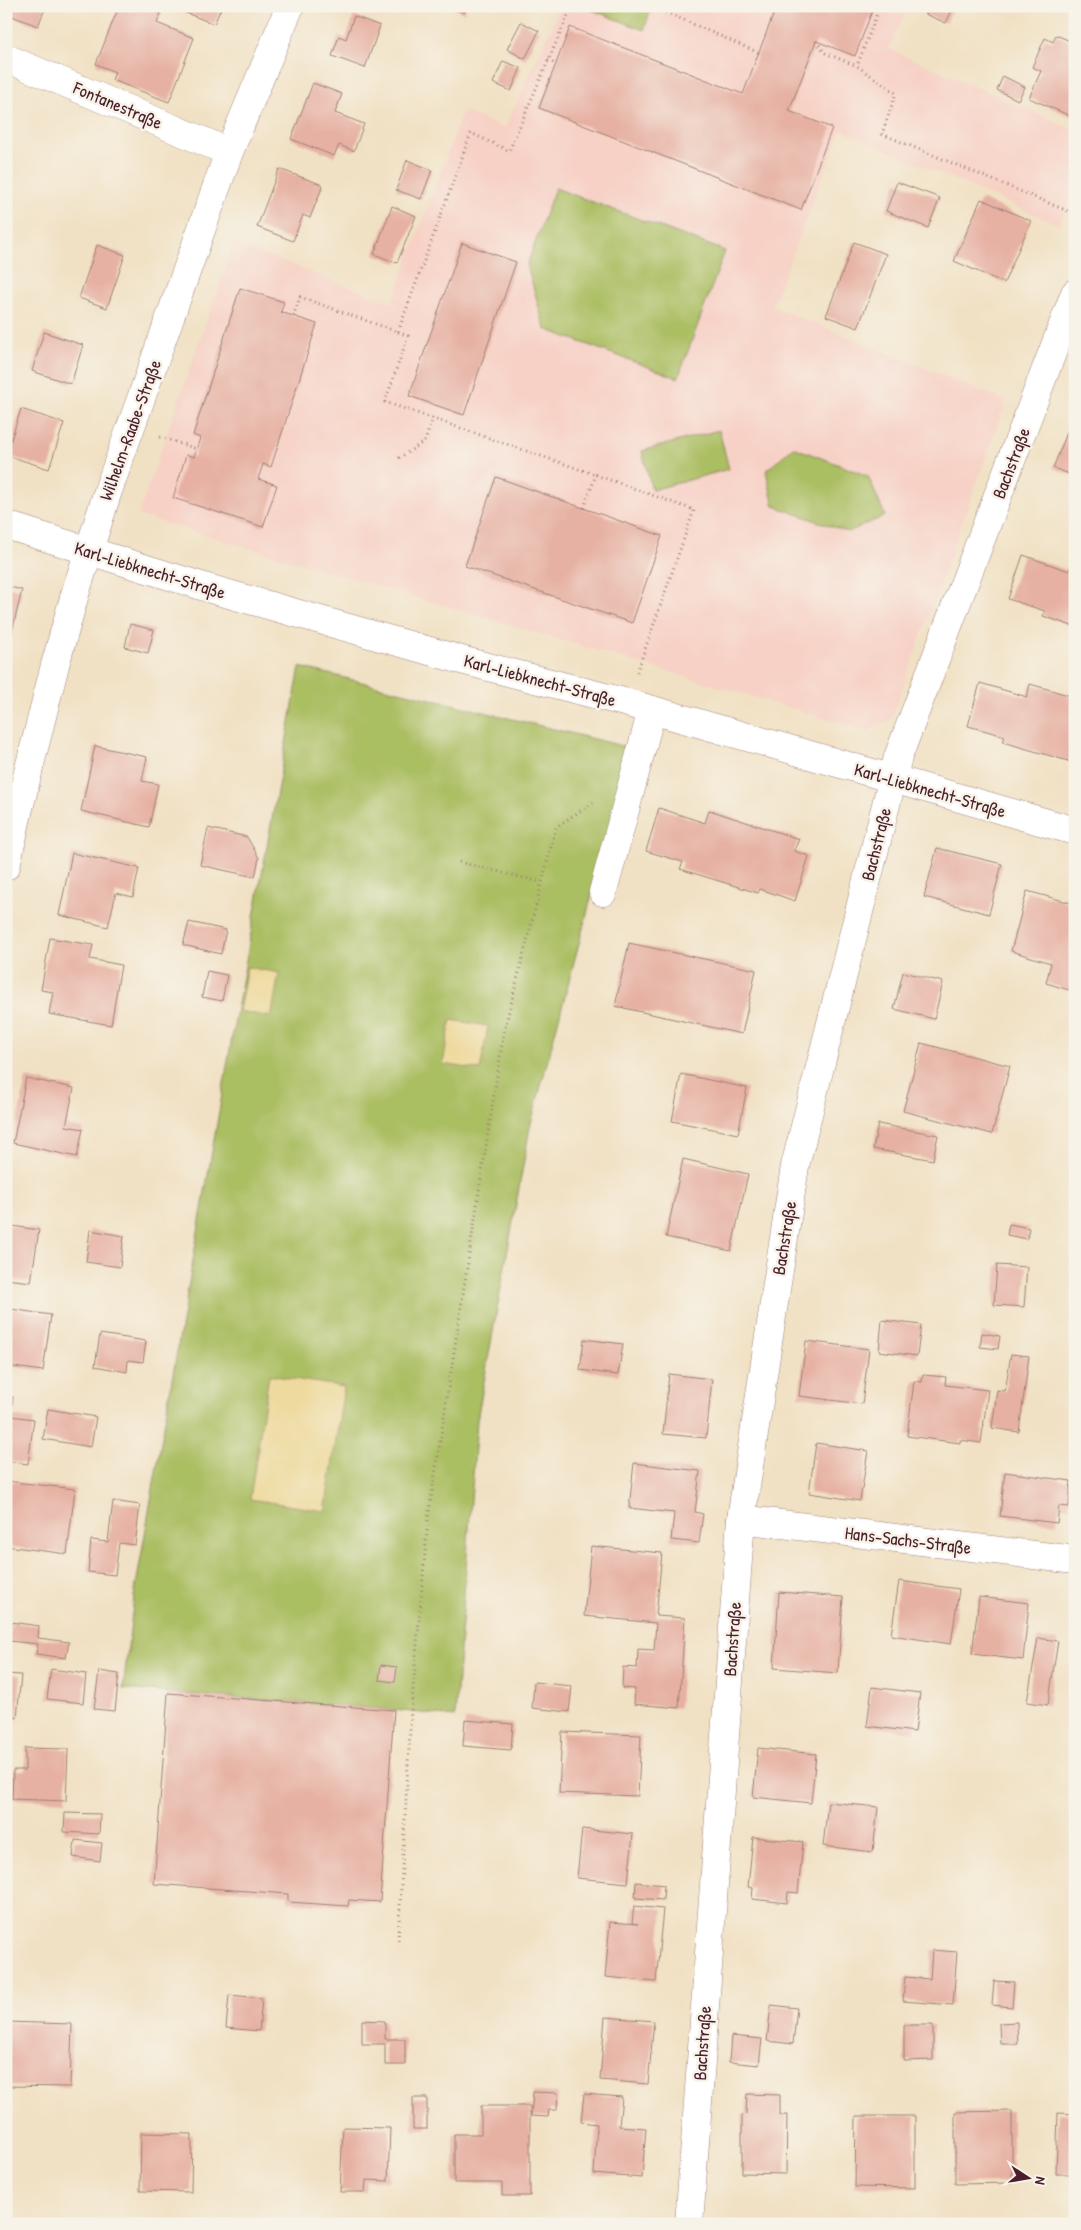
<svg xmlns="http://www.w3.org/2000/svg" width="1081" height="2230" font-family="'Patrick Hand',sans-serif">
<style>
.built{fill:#f7d1c6}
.green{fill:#aabe62;stroke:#7a6e46}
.sand{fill:#eeda9e;stroke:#9c7c64}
.building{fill:#e6b1a3}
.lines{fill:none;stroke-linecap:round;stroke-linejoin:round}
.minor-casing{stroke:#9e8078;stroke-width:29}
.path{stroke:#9e8078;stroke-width:3;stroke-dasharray:1 4;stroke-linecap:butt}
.minor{stroke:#fff;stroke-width:28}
.labels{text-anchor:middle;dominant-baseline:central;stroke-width:5;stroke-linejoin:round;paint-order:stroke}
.street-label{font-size:18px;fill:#4a1f2b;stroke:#f7f3e8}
</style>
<rect width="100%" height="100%" fill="#f7f3e8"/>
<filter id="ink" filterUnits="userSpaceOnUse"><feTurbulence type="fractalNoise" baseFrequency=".02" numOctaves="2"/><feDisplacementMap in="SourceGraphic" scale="10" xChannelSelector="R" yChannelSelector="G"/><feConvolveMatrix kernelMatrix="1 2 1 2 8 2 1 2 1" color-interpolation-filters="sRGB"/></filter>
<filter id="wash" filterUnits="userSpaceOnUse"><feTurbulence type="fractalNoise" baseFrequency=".0096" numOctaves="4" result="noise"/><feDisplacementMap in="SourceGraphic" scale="20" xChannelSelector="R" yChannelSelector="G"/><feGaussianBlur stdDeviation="1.12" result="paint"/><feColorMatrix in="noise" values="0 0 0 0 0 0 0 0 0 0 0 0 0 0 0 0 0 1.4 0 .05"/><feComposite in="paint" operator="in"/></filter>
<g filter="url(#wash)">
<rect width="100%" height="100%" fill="#f1e1c4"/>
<polygon class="built" points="561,6 908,6 889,49 1075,130 1075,188 1059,225 841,130 772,306 1006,401 891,720 868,731 138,515 234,243 392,303 463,111 505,128"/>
<g class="green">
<polygon points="582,6 652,6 644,30"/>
<polygon points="555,188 725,251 678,378 545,329 527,265"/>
<polygon points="719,430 729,469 652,490 642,451"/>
<polygon points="793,447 868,476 885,516 848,532 774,506 766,471"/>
<polygon points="300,667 631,748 530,1127 477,1420 455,1717 394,1710 123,1689 134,1597 237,1009"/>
</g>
<g class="sand">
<polygon points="247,967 279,973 271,1017 239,1011"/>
<polygon points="451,1020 488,1026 480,1070 443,1064"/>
<polygon points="269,1375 344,1387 325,1511 250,1499"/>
</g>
<g id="blocks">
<g class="building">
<polygon points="6,6 46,6 38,26 6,14"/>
<polygon points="119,6 143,6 161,14 157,23 194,38 169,102 112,80 115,72 96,64"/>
<polygon points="177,6 222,6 214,24 176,9"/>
<polygon points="449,6 467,6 464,13"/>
<polygon points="765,6 874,6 855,56 816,41 789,111 832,128 801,210 539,108 570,27 743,94 775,10"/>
<polygon points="928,6 954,6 946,23 925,14"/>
<polygon points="354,16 380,26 365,68 332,56 339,36 346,39"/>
<polygon points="521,22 539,31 525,59 507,49"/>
<polygon points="1056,35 1075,43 1075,118 1029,98 1041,71 1032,67 1045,38 1053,42"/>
<polygon points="503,61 521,68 511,91 493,83"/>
<polygon points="1003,76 1025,87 1018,100 997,90"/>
<polygon points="313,83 342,94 335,113 364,124 354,151 339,145 334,156 291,139"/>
<polygon points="407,160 432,170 421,199 396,190"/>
<polygon points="279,169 323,185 310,218 303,215 293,241 257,227"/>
<polygon points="897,182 940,198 928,228 886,211"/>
<polygon points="981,199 1031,221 1004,283 954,261"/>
<polygon points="392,206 416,216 397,263 374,254"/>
<polygon points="854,242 886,254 858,328 826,316"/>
<polygon points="462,243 516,262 464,415 409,396"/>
<polygon points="97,245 125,255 107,308 79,298"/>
<polygon points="240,288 284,302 281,312 317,324 271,467 263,464 258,479 277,485 263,527 173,498 186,455 194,457 200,438 193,435"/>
<polygon points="44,332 83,345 71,384 32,371"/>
<polygon points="21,409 64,423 49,469 6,455"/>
<polygon points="1070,425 1075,427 1075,476 1053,468"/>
<polygon points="496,477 662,536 632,623 465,566"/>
<polygon points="1023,555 1069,571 1073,559 1075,560 1075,627 1043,616 1045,611 1008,599"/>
<polygon points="6,586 22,590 7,652 6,652"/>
<polygon points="130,624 154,630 148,653 125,647"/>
<polygon points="980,683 1027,697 1030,684 1075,697 1075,763 1003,742 1005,736 968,726"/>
<polygon points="95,746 147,757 142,781 158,784 149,827 81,811"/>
<polygon points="659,808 705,823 709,810 799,839 794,851 809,856 795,901 760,889 758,893 680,869 683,862 646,851"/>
<polygon points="208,828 247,837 259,858 255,877 200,865"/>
<polygon points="937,848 1002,864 989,914 924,897"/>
<polygon points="72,853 139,868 133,897 116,893 108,927 59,915"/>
<polygon points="1027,891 1075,904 1075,969 1069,990 1046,983 1051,963 1011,951"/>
<polygon points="189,922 226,930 221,954 183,945"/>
<polygon points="50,938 93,945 90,959 121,965 111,1025 49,1014 53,992 41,990"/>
<polygon points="629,943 756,970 742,1034 615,1006"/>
<polygon points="207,971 227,975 222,1001 202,997"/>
<polygon points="903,972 943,982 934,1019 894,1009"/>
<polygon points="921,1043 1010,1066 992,1134 903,1111"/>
<polygon points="681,1074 747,1088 738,1134 672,1121"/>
<polygon points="26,1078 74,1088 66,1126 83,1129 77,1157 13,1143"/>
<polygon points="878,1124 938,1135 933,1160 873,1149"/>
<polygon points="683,1159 748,1174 731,1251 666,1237"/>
<polygon points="1009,1224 1029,1228 1027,1239 1007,1235"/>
<polygon points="6,1225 39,1230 31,1282 6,1279"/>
<polygon points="90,1230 124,1236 120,1267 86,1262"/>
<polygon points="997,1265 1027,1267 1024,1307 994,1305"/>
<polygon points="10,1309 51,1315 43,1371 6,1366 6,1332"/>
<polygon points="882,1320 921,1325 917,1356 879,1351"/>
<polygon points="982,1333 1000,1336 998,1349 980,1347"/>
<polygon points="100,1334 146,1341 143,1362 128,1360 127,1372 95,1366"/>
<polygon points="584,1339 623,1344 618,1375 580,1370"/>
<polygon points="806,1341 869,1349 862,1404 799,1396"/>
<polygon points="1011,1354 1029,1356 1019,1432 992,1428 997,1390 1005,1391"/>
<polygon points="669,1374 712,1379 706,1438 663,1434"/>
<polygon points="923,1375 946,1377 945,1385 988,1390 981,1443 960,1440 960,1443 907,1436 914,1381 922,1382"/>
<polygon points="6,1396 13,1397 11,1416 34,1419 28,1464 6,1461"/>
<polygon points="48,1409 96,1417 91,1447 43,1439"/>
<polygon points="816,1443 868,1451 860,1501 809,1493"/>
<polygon points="634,1463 700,1471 695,1512 703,1514 699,1543 671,1540 674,1513 629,1508"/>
<polygon points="1005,1472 1071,1481 1069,1507 1059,1506 1057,1523 1000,1516"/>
<polygon points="6,1481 75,1489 67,1554 6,1546"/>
<polygon points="113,1501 140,1505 135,1545 119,1543 115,1575 88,1572 91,1540 108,1542"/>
<polygon points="591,1546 662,1553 656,1616 685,1618 679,1708 634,1704 635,1689 622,1688 623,1667 637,1668 638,1649 654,1650 656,1623 584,1616"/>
<polygon points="899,1581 959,1589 951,1644 891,1635"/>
<polygon points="779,1592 843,1597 838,1673 774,1668"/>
<polygon points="979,1597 1029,1603 1023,1660 972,1654"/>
<polygon points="11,1622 39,1626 38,1638 69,1642 66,1658 36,1654 38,1644 9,1641"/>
<polygon points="1038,1638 1058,1641 1048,1705 1027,1702"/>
<polygon points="381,1665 397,1667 395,1682 379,1680"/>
<polygon points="51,1669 86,1674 83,1703 47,1699"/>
<polygon points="99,1671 119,1674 115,1711 94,1709"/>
<polygon points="6,1674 21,1675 17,1718 6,1717"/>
<polygon points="534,1682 572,1686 569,1712 532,1708"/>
<polygon points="872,1687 920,1693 915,1732 867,1726"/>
<polygon points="168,1693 394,1710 380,1902 349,1900 348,1906 288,1902 288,1894 154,1884"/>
<polygon points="465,1720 513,1724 511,1750 463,1746"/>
<polygon points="562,1732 641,1735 638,1796 559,1793"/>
<polygon points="25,1748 68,1749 66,1801 12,1799 13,1770 25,1770"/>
<polygon points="758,1748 816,1754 811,1803 753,1797"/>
<polygon points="828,1802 878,1807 873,1852 823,1846"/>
<polygon points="65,1813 100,1814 99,1834 64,1832"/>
<polygon points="582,1829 633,1834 628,1883 577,1878"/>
<polygon points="753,1837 803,1842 798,1893 788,1892 787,1903 752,1899 753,1888 748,1887"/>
<polygon points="75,1840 102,1843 100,1861 73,1857"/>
<polygon points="636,1882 664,1885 663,1900 635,1898"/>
<polygon points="634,1906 663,1909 656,1982 605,1977 610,1922 638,1924 632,1923"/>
<polygon points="932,1950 957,1952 953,2005 903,2001 905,1977 930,1979"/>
<polygon points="994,1981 1014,1982 1012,2007 992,2005"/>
<polygon points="229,1995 262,1998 259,2031 226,2028"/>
<polygon points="771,2005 797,2008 793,2044 767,2041"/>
<polygon points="605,2017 654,2021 648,2084 600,2080"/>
<polygon points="362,2020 385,2021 385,2039 405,2039 405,2065 385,2065 385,2044 362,2044"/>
<polygon points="6,2022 72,2024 70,2087 6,2086"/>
<polygon points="1017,2022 1018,2044 1000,2044 999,2023"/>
<polygon points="904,2025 933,2025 933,2060 904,2061"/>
<polygon points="731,2036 762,2039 759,2065 729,2062"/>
<polygon points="533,2092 558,2093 557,2110 549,2110 548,2117 531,2116"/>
<polygon points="584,2094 622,2097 619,2126 646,2128 642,2178 594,2174 597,2124 581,2122"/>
<polygon points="747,2094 780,2095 780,2115 787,2115 786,2174 742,2173 742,2115 746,2114"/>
<rect x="413" y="2098" width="14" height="31"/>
<polygon points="481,2106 530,2106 530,2196 502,2196 502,2183 454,2183 454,2134 481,2134"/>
<polygon points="1012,2111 1012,2183 955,2184 955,2112"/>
<polygon points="1058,2113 1075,2114 1075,2174 1056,2174"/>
<polygon points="856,2116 915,2116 915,2188 855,2187"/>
<polygon points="343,2127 390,2128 388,2181 366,2180 365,2192 340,2192"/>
<polygon points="141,2133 192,2134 191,2192 140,2191"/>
</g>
</g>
</g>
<g filter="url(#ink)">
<use href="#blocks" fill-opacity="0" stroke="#9e8078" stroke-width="1"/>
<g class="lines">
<g class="minor-casing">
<g id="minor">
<polyline points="6,58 229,152"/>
<polyline points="6,525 211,589 465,661 628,703 1075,831"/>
<polyline points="6,866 19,808 55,665 75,594 108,491 229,152 290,6"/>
<polyline points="603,892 652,710"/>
<polyline points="741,1519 1075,1560"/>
<polyline points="689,2224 741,1519 795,1166 898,757 1075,293"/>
</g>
</g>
<g class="path">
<polyline points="652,6 759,53"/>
<polyline points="880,6 857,66 896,93 882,134 1075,214"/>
<polyline points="816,41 825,53 857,66"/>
<polyline points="548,60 555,64"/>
<polyline points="293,316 300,297 398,332 471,133 509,151 572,6"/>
<polyline points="398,332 408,336 385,402 596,475"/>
<polyline points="160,437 197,449"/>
<polyline points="399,458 425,441 433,418"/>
<polyline points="584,508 596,475 694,510 637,672"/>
<polyline points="459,862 541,882"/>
<polyline points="398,1940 411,1712 428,1519 504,1031 556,827 594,802"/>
</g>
<use href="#minor" class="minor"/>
</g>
</g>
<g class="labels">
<g class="street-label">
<text transform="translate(118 105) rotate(23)">Fontanestraße</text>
<text transform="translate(130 430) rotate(-70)">Wilhelm-Raabe-Straße</text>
<text transform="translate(1011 463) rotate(-69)">Bachstraße</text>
<text transform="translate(150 570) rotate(17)">Karl-Liebknecht-Straße</text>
<text transform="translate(540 680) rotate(15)">Karl-Liebknecht-Straße</text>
<text transform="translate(930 790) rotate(16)">Karl-Liebknecht-Straße</text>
<text transform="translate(876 844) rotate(-76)">Bachstraße</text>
<text transform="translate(784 1238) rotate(-81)">Bachstraße</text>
<text transform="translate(908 1540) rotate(7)">Hans-Sachs-Straße</text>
<text transform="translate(732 1639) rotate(-86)">Bachstraße</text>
<text transform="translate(702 2043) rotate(-86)">Bachstraße</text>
</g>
</g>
<rect width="1081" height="2230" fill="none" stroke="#f7f3e8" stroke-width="25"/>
<g transform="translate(1028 2178) rotate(102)" stroke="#f7f3e8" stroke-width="4" paint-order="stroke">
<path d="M0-4L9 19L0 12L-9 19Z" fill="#4a1f2b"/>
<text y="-8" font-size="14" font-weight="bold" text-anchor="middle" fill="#4a1f2b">N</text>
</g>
</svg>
